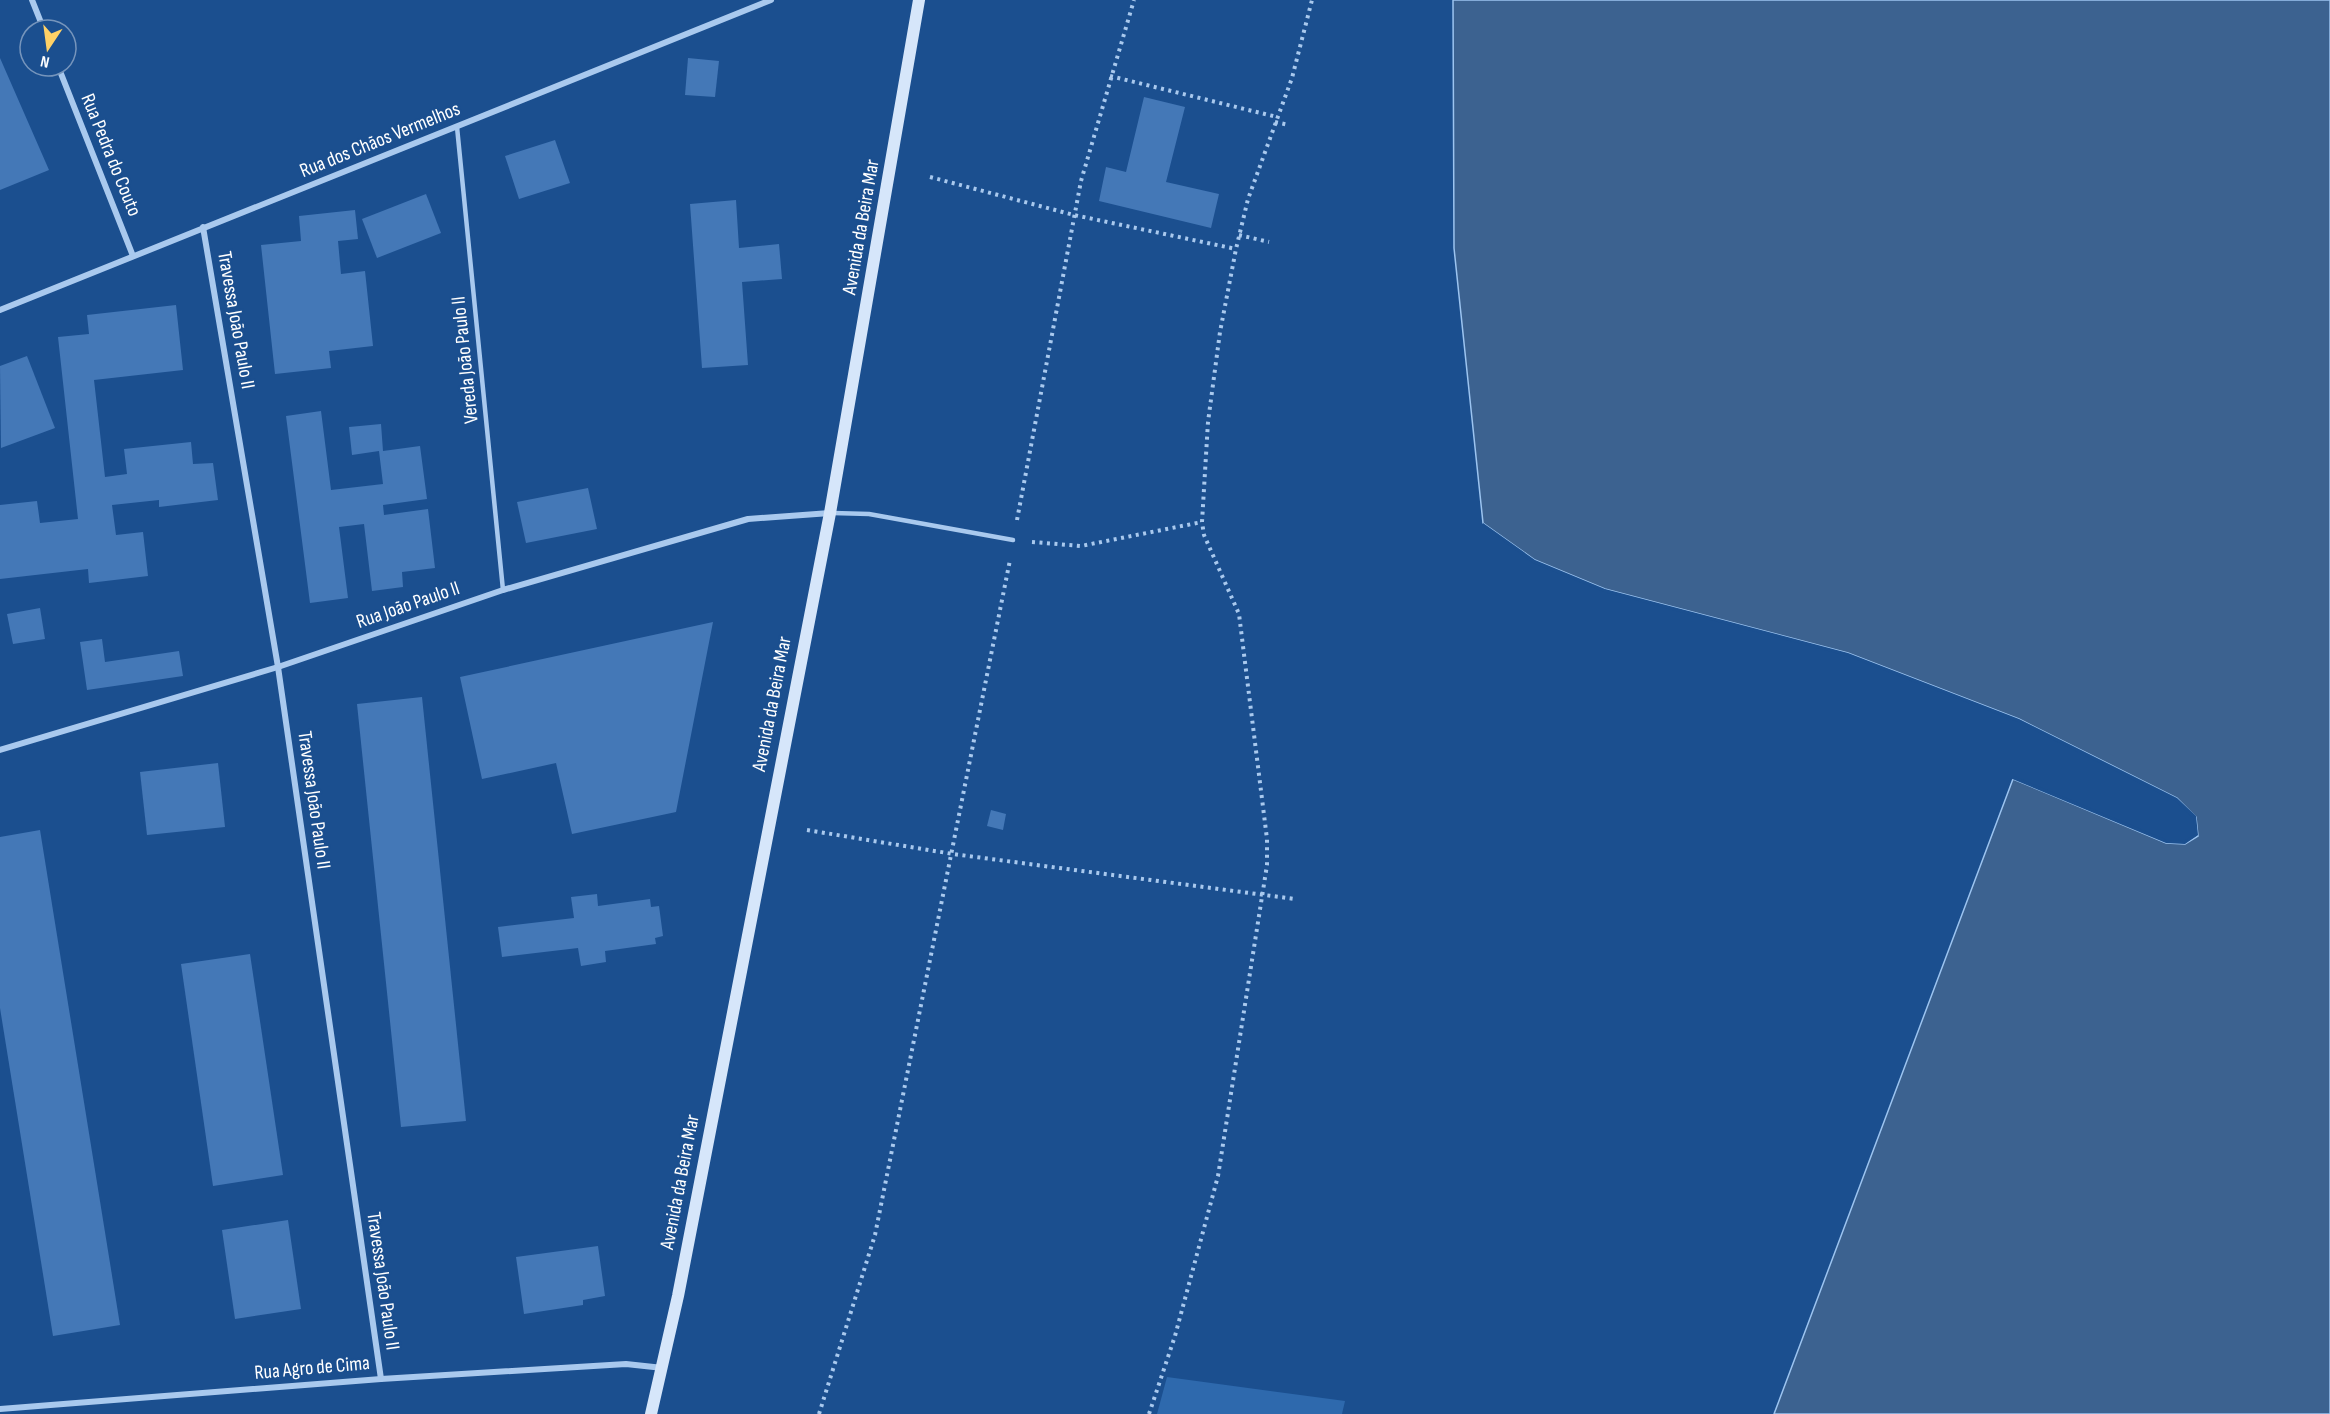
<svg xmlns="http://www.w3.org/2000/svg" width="2330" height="1414" font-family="'Sofia Sans Condensed',sans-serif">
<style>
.green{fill:#2e69ad}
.water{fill:#3c6290;stroke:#9cc4f0;stroke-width:1.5}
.pier{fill:#1b4f8f}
.building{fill:#4478b7}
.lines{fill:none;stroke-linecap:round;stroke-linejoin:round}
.path{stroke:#a9c9ee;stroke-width:4;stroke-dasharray:3 4.5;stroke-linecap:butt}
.service{stroke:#a9c9ee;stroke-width:4.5}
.minor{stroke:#a9c9ee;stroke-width:6}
.secondary{stroke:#d6e6fa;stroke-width:12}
.labels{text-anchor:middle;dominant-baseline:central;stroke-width:4.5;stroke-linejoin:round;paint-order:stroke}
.street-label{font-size:20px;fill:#fff;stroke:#1b4f8f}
</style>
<rect width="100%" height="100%" fill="#1b4f8f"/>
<polygon class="green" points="1167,1377 1345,1401 1342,1414 1157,1414"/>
<polygon class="water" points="1453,0 2330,0 2330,1414 1774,1414 2013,779 2166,843 2185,844 2198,836 2196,817 2177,798 2019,719 1848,653 1605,589 1535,560 1483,523 1454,248"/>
<polygon class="pier" points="1483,523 1535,560 1605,589 1848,653 2019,719 2177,798 2196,816 2198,835 2185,844 2166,843 2010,778 2014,776 2167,840 2184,841 2195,834 2193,818 2175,801 2018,722 1847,656 1604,592 1533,563 1482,525"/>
<g class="building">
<polygon points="0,58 49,170 0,190"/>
<polygon points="688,58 719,61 715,97 685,95"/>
<polygon points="1144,97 1185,107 1166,182 1219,194 1211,228 1099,201 1106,167 1126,172"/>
<polygon points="555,140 570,183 519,199 505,156"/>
<polygon points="426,194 441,233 377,258 362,219"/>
<polygon points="736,200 739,248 779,244 782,279 742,282 748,365 702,368 690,204"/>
<polygon points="355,210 358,239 338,241 341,274 365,271 373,346 329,351 331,368 275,374 261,245 301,241 299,216"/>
<polygon points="176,305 183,370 94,380 105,477 127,474 124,449 191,442 193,464 213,463 218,500 159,507 159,500 112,505 116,535 143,532 148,576 89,583 88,569 0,579 0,505 37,501 40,523 78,519 58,337 89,334 87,315"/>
<polygon points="27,356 55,428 1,448 0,366"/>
<polygon points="321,411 331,490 383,484 379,451 352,455 349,427 381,424 383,451 420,446 427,499 383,505 384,515 428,509 435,568 402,572 403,587 372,591 364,524 339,527 348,598 310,603 286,416"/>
<polygon points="588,488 597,529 526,543 517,502"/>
<polygon points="40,608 45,639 13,644 7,614"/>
<polygon points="713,622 676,812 572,834 556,763 482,779 460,677"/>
<polygon points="102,639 105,662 179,651 183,676 87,690 80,642"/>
<polygon points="422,697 466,1121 401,1127 357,704"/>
<polygon points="218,763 225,827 147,835 140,772"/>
<polygon points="991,810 1006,814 1003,830 987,826"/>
<polygon points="40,830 120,1325 53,1336 0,1008 0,837"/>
<polygon points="597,894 598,906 650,899 651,907 659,906 663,936 655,938 656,944 605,951 606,962 581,966 578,948 502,957 498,927 574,918 571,897"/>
<polygon points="250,954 283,1175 213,1186 181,964"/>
<polygon points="288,1220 301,1309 235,1319 222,1230"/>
<polygon points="598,1246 605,1296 583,1300 583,1305 524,1314 516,1257"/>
</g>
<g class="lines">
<g class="path">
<polyline points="1110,76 1277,117"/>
<polyline points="1275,122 1289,125"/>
<polyline points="930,177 1074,215 1236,249"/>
<polyline points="1239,235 1269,242"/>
<polyline points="1017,520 1081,181 1134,0"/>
<polyline points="1032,542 1081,546 1202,522"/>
<polyline points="807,830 953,854 1295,899"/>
<polyline points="819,1414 875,1235 1010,560"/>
<polyline points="1149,1414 1175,1336 1218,1176 1267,865 1267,839 1239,614 1204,535 1202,522 1208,422 1220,332 1236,249 1248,199 1292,78 1312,0"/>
</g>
<g class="service">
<polyline points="457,127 503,590"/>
<polyline points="833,513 869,514 1013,540"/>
</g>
<g class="minor">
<polyline points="32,0 44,30"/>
<polyline points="58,66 133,256"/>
<polyline points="203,227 278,667 381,1379"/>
<polyline points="0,310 771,0"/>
<polyline points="0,750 278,667 503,590 748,519 830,513"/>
<polyline points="0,1409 381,1379 626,1364 663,1368"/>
</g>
<polyline class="secondary" points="651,1414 678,1296 830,513 919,0"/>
</g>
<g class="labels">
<g class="street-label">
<text transform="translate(380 140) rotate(-22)">Rua dos Chãos Vermelhos</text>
<text transform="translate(111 155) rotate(68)">Rua Pedra do Couto</text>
<text transform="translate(861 227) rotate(-80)">Avenida da Beira Mar</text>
<text transform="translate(236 320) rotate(80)">Travessa João Paulo II</text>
<text transform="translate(465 360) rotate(-96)">Vereda João Paulo II</text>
<text transform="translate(408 605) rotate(-19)">Rua João Paulo II</text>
<text transform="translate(772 704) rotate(-79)">Avenida da Beira Mar</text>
<text transform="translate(314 800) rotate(82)">Travessa João Paulo II</text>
<text transform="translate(680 1182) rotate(-79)">Avenida da Beira Mar</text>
<text transform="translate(383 1281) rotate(82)">Travessa João Paulo II</text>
<text transform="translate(312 1368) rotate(-5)">Rua Agro de Cima</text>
</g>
</g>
<g transform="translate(48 48) rotate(193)"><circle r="28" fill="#1b4f8f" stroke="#7695bc" stroke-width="1.5"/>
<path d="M0-4.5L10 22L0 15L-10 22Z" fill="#ffd166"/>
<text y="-9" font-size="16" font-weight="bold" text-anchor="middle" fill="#ffffff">N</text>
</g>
</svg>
